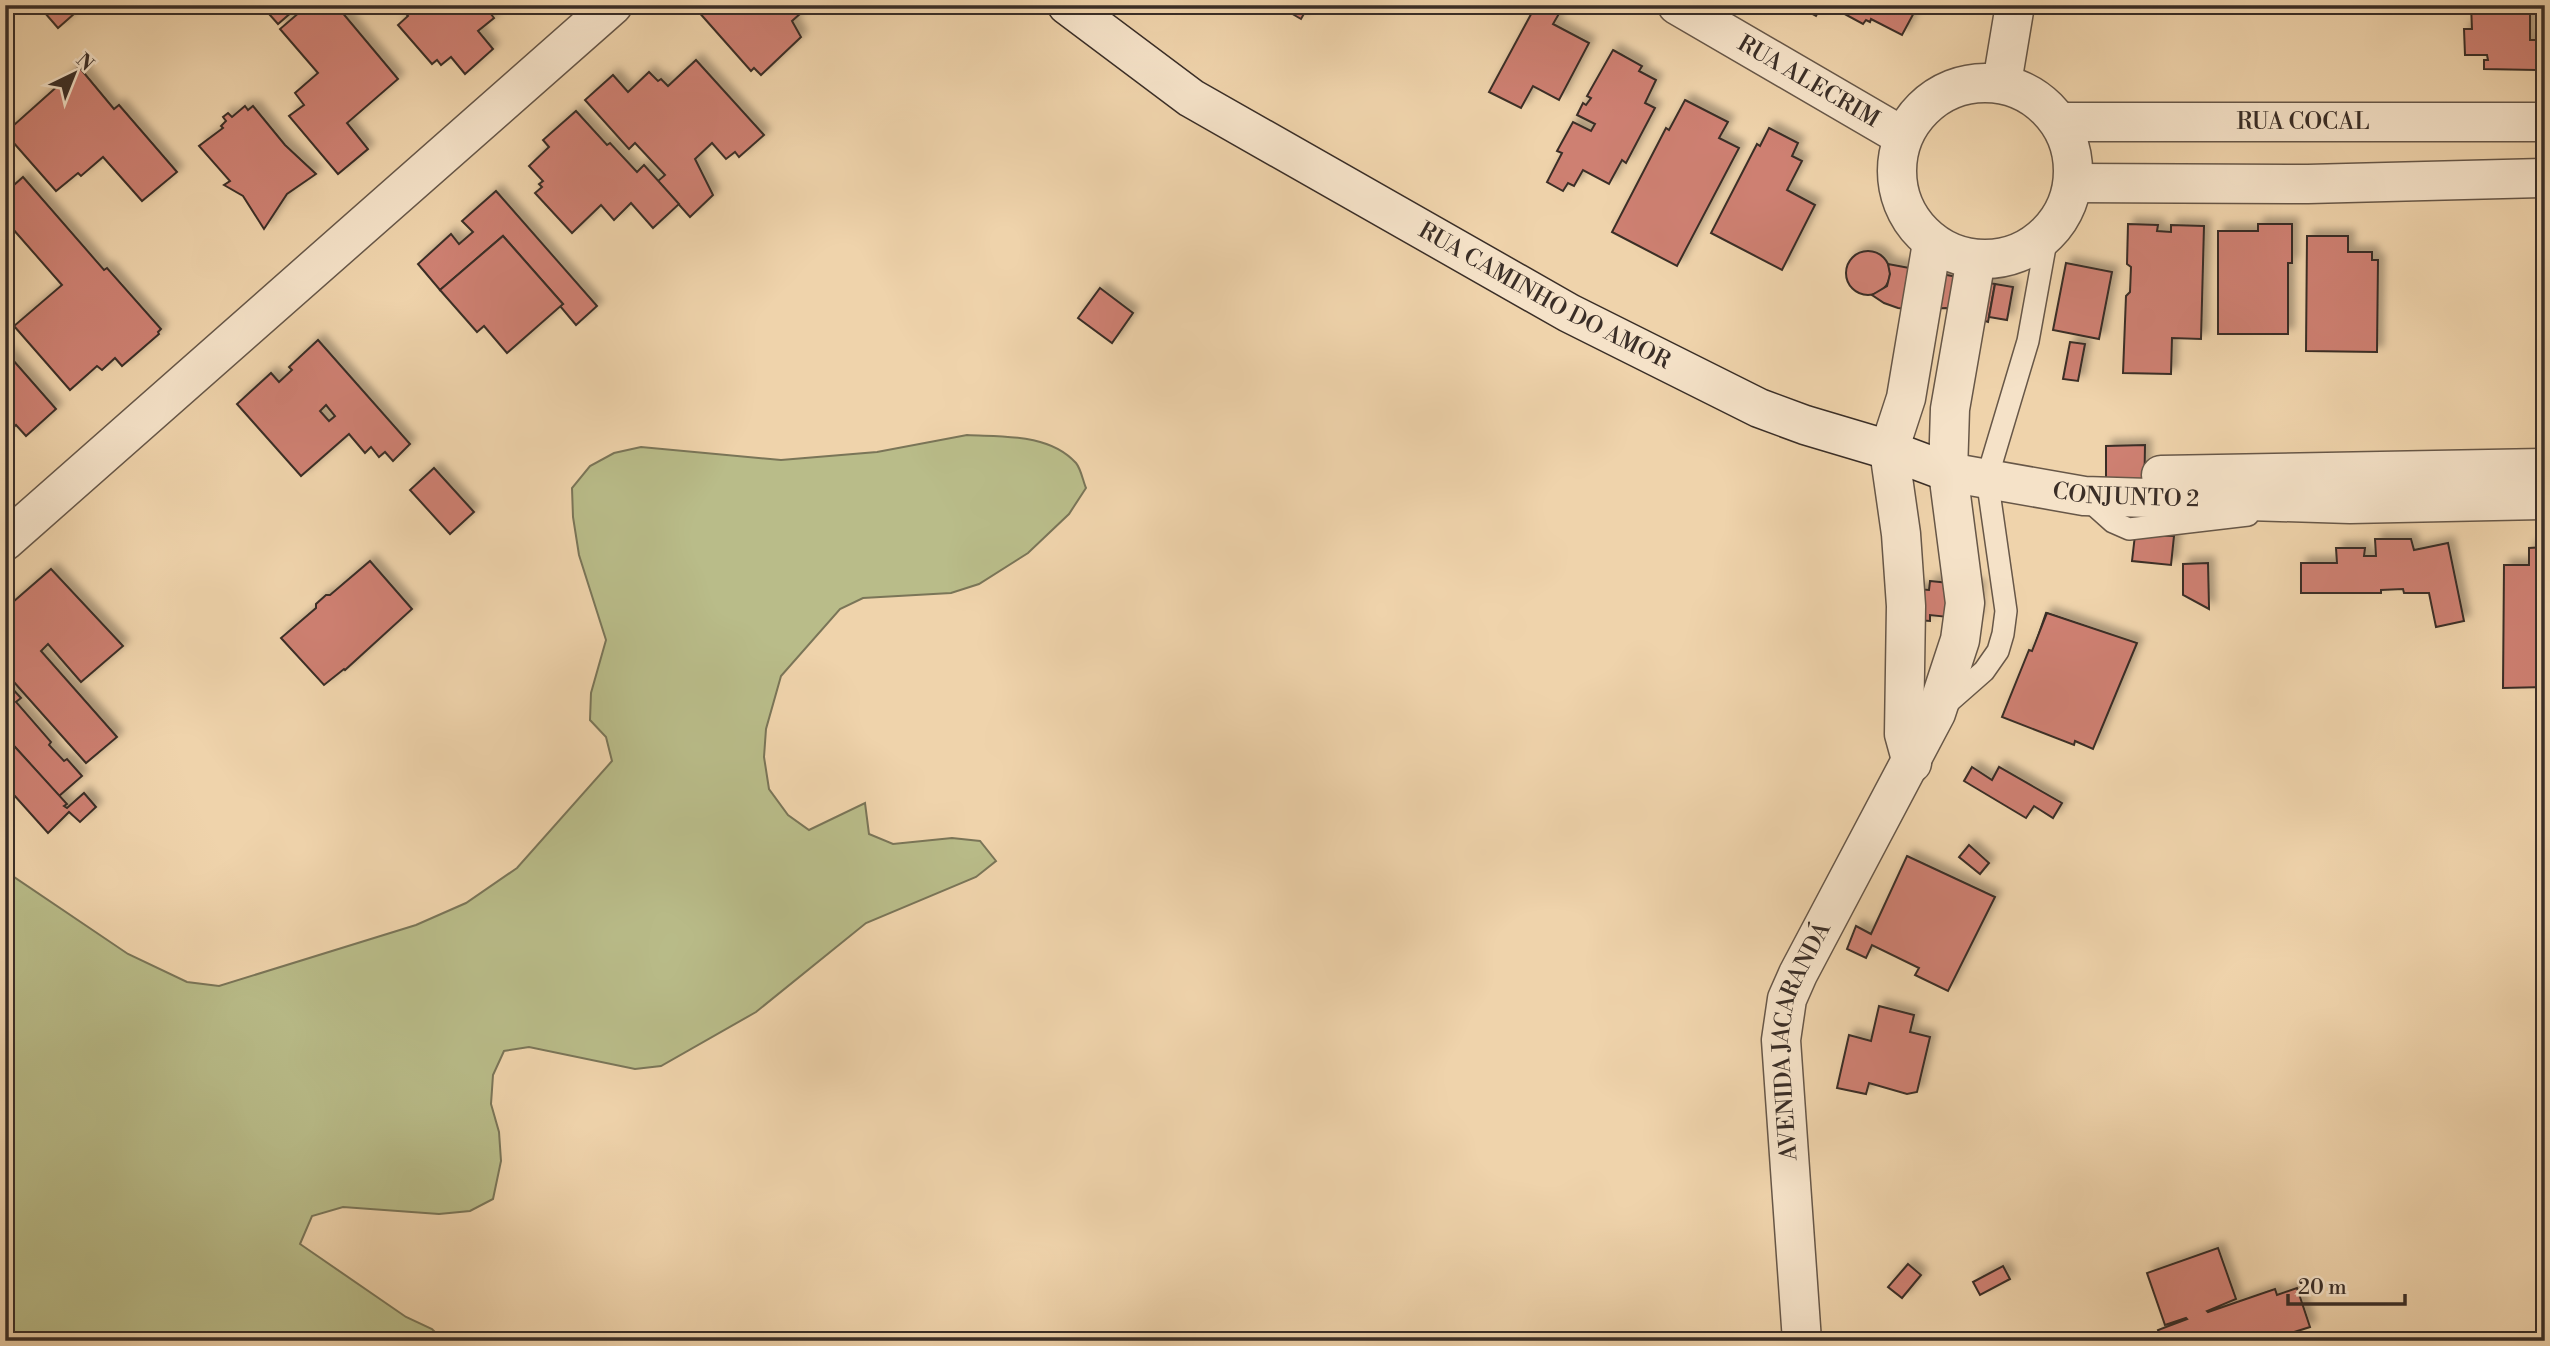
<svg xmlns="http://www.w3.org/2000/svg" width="2550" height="1346" font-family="'Libre Bodoni',serif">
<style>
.green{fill:#b9bc89;stroke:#7a7558;stroke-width:2}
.building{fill:#ce8072;stroke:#3a2e27;stroke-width:2;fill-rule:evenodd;filter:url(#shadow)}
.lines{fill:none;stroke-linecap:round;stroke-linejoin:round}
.lane-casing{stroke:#675748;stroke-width:24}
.street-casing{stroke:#675748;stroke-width:41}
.secondary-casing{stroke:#3a2e27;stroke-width:41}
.lane{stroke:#f5e2c8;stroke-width:21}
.street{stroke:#f5e2c8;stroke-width:38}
.secondary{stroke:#f5e2c8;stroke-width:38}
.labels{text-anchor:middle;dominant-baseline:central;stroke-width:6;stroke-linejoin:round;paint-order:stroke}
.street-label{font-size:23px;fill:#3a2e27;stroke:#f5e2c8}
</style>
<defs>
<filter id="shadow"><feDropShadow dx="6" dy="-6" stdDeviation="3.5" flood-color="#0004"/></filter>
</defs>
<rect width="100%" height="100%" fill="#efd3ab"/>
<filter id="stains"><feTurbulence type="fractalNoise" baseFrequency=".00286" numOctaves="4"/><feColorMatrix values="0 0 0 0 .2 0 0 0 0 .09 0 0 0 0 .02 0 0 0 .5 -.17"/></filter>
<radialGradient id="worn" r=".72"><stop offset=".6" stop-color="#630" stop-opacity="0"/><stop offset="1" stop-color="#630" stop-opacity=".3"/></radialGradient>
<path class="green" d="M967,435C1002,437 1049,433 1076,463C1081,469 1083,481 1086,488L1069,514L1028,553L979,584L951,593L863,598L840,609L781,676L766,729L764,757L769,789L788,815L809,830L865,803L869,834L893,844L952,838L980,841L996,861L976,877L866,923L756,1012L661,1066L635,1069L529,1047L504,1051L493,1075L491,1104L499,1132L501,1161L493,1199L470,1211L439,1214L343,1207L312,1216L300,1244L406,1317L432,1329L444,1341H5V871L128,954L187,982L219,986L416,925L466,903L517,868L612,761L606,737L590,720L591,693L606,640L579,555L573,517L572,488L590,466L614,453L641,447L781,460L877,452Z"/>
<g class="building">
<polygon points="38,5 82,5 83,6 58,28"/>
<polygon points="261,5 300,5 278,24"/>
<polygon points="308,5 336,5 398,79 347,123 368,149 338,174 289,116 304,105 295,93 318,73 280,29"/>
<polygon points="399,5 484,5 494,18 478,31 493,49 465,74 451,57 441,65 437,60 432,64 398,25 408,16"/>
<polygon points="703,5 810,5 792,21 801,37 761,75 754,68 751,71 697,10"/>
<polygon points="1277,5 1309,5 1301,19"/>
<polygon points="1536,5 1547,5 1560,12 1553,24 1589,43 1559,100 1533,86 1521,108 1489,92"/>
<polygon points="1796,5 1822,5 1816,16"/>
<polygon points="1828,5 1914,5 1917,7 1902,35 1871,19 1870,22 1866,20 1863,24"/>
<polygon points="2471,5 2530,5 2530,40 2536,40 2536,70 2484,69 2484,60 2488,60 2487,55 2465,55 2464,29 2472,29"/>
<polygon points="1613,50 1642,66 1639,71 1656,80 1645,103 1655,108 1626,163 1622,160 1609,184 1583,170 1574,186 1568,183 1563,191 1547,182 1562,153 1557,151 1573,122 1591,131 1595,124 1577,115 1583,103 1586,105 1591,98 1587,96"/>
<polygon points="696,60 764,135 739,157 735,152 726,159 712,143 695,159 713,195 690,217 658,181 665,175 635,143 629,149 585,100 613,75 628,92 649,72 658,81 661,79 668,86"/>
<polygon points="79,67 114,109 119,105 177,172 142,201 103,157 81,176 78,173 56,191 5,133"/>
<polygon points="1685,100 1728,122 1719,138 1739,148 1677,266 1612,232 1666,128 1669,130"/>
<polygon points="245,106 248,110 253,106 285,145 316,174 287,194 264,229 243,196 224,185 230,181 199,146 223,128 221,126 226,121 223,117 228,113 232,117"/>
<polygon points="576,111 607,145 610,143 637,172 644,165 679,204 653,228 631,203 614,220 601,205 572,233 535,193 542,187 539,184 543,181 529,166 549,147 543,140"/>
<polygon points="1769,128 1798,143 1792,156 1802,161 1787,190 1815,205 1782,270 1711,233 1757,144 1760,146"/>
<polygon points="23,177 104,270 107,268 161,329 158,332 159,334 122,366 115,358 102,370 97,366 70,390 14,326 62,285 5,220 5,193"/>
<polygon points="496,191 597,306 576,325 560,306 563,304 503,236 440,290 418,264 451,234 459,244 473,232 462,221"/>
<polygon points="2128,224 2158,225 2157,231 2171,232 2171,225 2204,226 2201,339 2172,338 2171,374 2123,373 2126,296 2130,292 2131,267 2127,264"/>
<polygon points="2258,224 2292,224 2292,263 2288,263 2288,334 2218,334 2218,231 2258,231"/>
<polygon points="503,236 563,304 507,353 484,326 477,332 440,290"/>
<polygon points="2307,236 2348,236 2348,252 2372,252 2372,260 2378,260 2377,352 2306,351"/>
<circle cx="1868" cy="273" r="22"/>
<polygon points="2066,263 2112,272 2099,339 2053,330"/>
<polygon points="1888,264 1995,284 1988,322 1946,308 1912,310 1898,308 1884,303 1872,295 1887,286 1890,274"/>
<polygon points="1995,284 2013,287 2007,320 1989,317"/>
<polygon points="1100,288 1133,313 1112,343 1078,318"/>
<path d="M318,340L410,444L393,461L385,452L379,457L371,447L365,453L349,434L301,476L237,404L271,373L279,382L292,370L289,367ZM326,405L335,416L329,421L320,411Z"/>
<polygon points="2070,342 2085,344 2078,381 2063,379"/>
<polygon points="5,351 56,409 26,436 16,425 5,435"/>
<polygon points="2145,445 2144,504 2135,508 2134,531 2106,482 2106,446"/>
<polygon points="434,468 474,512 450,534 410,490"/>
<polygon points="2135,535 2174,536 2171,565 2132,561"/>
<polygon points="2375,539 2411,539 2414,550 2448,543 2464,621 2436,627 2429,593 2404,593 2403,589 2381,590 2381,593 2301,593 2301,563 2337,563 2336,548 2365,548 2364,556 2376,556"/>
<polygon points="2545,547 2545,687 2503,688 2504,565 2529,565 2529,548"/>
<polygon points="370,561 412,609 345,670 344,669 324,685 281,638 316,608 316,604 326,595 330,595"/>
<polygon points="2208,563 2209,607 2209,609 2183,595 2183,564"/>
<polygon points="51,569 123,646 81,682 48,644 41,651 117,737 86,763 5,672 5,609"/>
<polygon points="1930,581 1979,586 1976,620 1930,615 1930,621 1902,619 1904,588 1929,590"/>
<polygon points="2046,613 2134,643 2129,657 2108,650 2100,672 2078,664 2076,669 2033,651"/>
<polygon points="2047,613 2137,643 2093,749 2075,741 2074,745 2002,717 2029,650 2032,651"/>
<polygon points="8,684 21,698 16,702 51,742 49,745 64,761 67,759 82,776 59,796 5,736 5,686"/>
<polygon points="5,736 67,804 64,806 67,808 84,793 96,807 80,822 69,812 48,833 5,785"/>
<polygon points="1972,767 1992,780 1999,767 2062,803 2053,818 2034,806 2026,818 1964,781"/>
<polygon points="1969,845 1989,863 1980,874 1959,857"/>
<polygon points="1907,856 1995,897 1948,991 1915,975 1919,968 1872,945 1866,958 1847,949 1856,926 1871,934"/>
<polygon points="1879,1006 1914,1015 1910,1032 1930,1037 1917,1092 1907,1094 1869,1083 1866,1094 1837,1088 1849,1035 1871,1041"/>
<polygon points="2218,1248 2236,1299 2207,1311 2208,1312 2275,1289 2277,1295 2297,1288 2310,1327 2291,1333 2292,1341 2162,1341 2158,1330 2187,1319 2186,1318 2165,1325 2147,1273"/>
<polygon points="1908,1264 1921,1275 1902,1298 1888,1287"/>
<polygon points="2003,1266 2010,1279 1980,1295 1973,1282"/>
</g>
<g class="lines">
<g class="lane-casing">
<g id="lane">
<polyline points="2085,497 2113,522 2129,529 2248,515"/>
<polyline points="1943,707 1984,671 1998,651 2003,634 2006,611 1987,478 2028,341 2047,236"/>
</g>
</g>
<g class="street-casing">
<g id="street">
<path id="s1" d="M1677,5L1902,136"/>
<polyline points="2002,83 2015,5"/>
<circle cx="1985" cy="171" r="88"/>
<path id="s2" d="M2061,122H2545"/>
<polyline points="2073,183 2308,184 2545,178"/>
<path id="s3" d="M1948,472L2084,496L2350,504L2545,500"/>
<polyline points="2161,475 2545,468"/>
<polyline points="5,541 613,5"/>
<polyline points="1912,763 1904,734 1906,606 1901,534 1889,450 1906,398 1932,243"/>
<path id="s4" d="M1802,1341L1781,1040L1787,999L1798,974L1936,713L1960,640L1965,603L1948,472L1950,409L1976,259"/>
</g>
</g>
<g class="secondary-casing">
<g id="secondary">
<path id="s5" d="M1067,5L1191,98L1569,313L1759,408L1805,425L1889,450L1948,472"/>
</g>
</g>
<use href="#lane" class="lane"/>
<use href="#street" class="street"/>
<use href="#secondary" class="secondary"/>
</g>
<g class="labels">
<g class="street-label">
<text stroke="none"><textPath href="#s1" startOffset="152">RUA ALECRIM</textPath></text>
<text stroke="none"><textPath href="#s2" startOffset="242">RUA COCAL</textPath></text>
<text stroke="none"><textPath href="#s5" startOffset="560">RUA CAMINHO DO AMOR</textPath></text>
<text stroke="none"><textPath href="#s3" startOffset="180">CONJUNTO 2</textPath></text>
<text stroke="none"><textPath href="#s4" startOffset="304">AVENIDA JACARANDÁ</textPath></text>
</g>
</g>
<rect width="2550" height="1346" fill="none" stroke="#efd3ab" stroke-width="28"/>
<rect x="7" y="7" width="2536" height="1332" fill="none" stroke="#3a2e27" stroke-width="3.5"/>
<rect x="14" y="14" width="2522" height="1318" fill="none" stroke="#3a2e27" stroke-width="2"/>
<g transform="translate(74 74) rotate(43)" stroke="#f5e2c8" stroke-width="5" paint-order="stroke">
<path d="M0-5L12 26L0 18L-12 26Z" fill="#3a2e27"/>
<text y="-10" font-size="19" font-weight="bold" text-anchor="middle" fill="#3a2e27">N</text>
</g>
<path d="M2288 1294v10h117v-10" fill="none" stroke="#3a2e27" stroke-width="3.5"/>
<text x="2298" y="1294" font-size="21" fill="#3a2e27" stroke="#f5e2c8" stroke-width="5" paint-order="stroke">20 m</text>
<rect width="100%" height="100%" filter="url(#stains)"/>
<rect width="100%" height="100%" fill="url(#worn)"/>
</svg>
